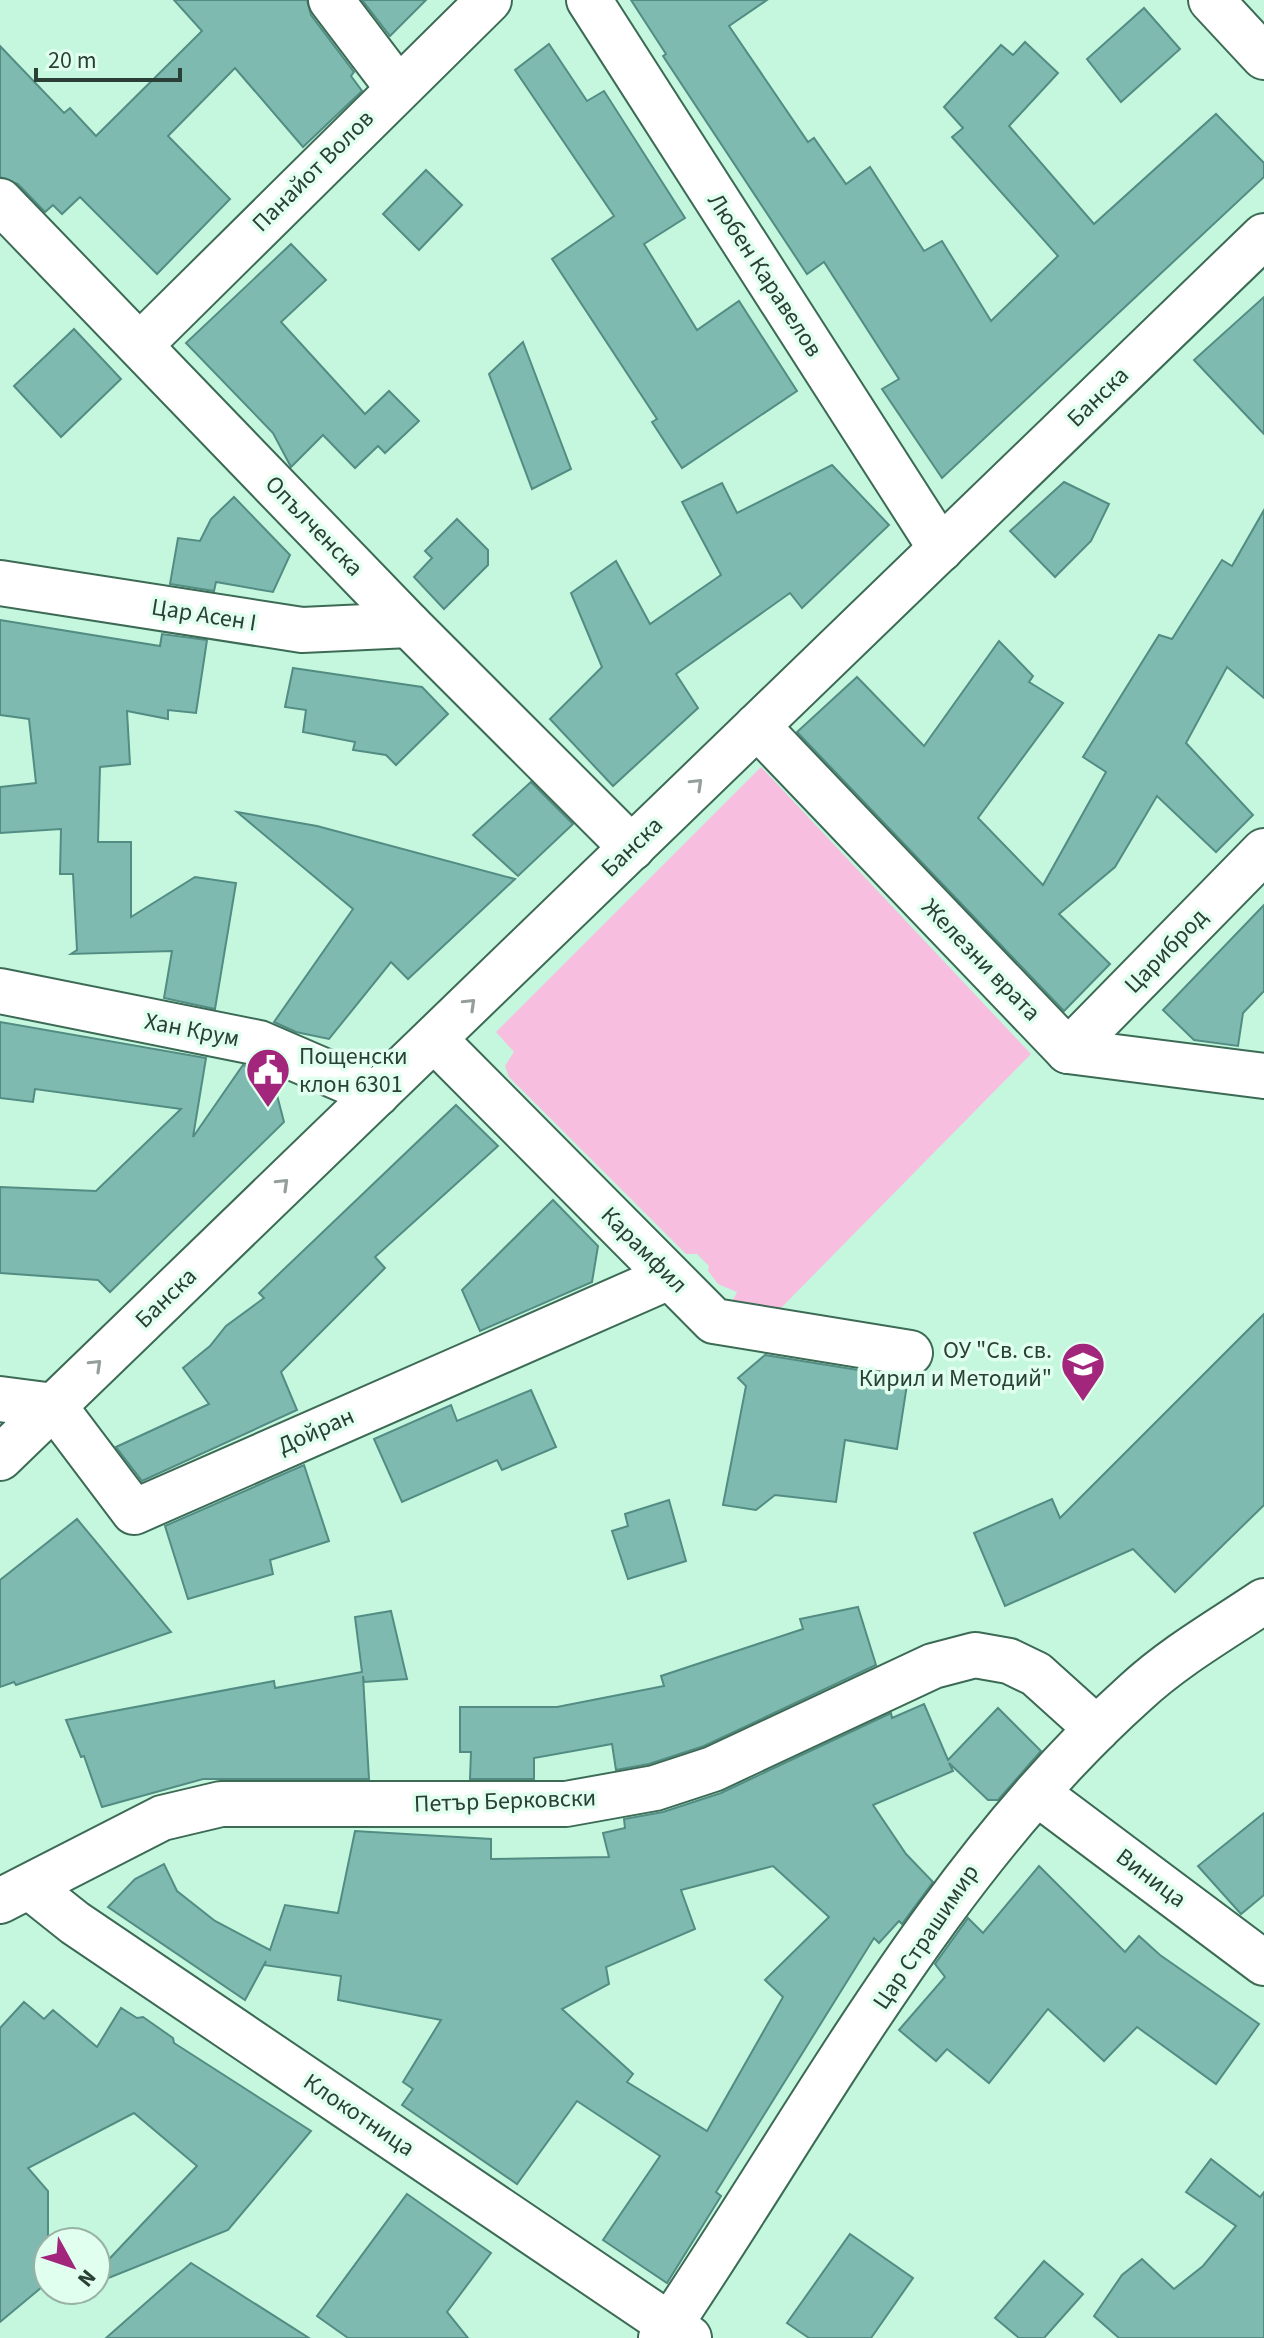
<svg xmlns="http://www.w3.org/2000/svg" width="1264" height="2338" font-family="'Source Sans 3',sans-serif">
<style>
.green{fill:#f7bedf}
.building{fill:#7fbab0;stroke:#528c83;stroke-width:2;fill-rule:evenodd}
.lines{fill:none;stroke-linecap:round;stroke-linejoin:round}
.street-casing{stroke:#3c6a55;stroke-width:48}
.street{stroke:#fff;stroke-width:44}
.oneway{stroke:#949f9a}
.labels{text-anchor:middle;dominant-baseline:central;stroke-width:7;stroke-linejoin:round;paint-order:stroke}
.street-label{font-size:24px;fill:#2a3f35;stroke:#e1ffef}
.poi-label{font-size:24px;fill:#2a3f35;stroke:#e1ffef;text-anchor:start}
</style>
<rect width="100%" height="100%" fill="#c4f7de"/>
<polygon class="green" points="761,767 1031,1054 778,1311 730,1306 737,1292 718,1284 708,1271 709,1266 697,1254 686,1254 509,1077 505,1066 514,1052 496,1032"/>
<g class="building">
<polygon points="174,0 307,0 311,15 354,72 351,76 362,91 303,147 235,68 168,136 230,199 157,274 80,197 62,214 53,205 45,212 18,184 0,177 0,46 64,113 70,108 96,136 202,31"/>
<polygon points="362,0 426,0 390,36"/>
<polygon points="631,0 767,0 729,26 808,142 814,138 846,184 870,167 924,251 942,241 991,321 1058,256 952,137 963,128 944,107 1001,45 1013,55 1025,42 1058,73 1009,126 1094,224 1216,114 1264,163 1264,177 942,478 882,389 899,379 824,262 807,274 663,56 666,54"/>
<polygon points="1144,8 1180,49 1121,102 1087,59"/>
<polygon points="549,44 587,101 604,91 685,218 644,244 697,330 739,301 797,391 682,468 652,422 657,419 552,259 614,216 515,70"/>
<polygon points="426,170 462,205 419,250 383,214"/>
<polygon points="291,244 326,280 281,322 365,414 389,391 419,421 385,453 378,446 355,468 323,435 291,467 273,433 186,343"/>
<polygon points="1264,297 1264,434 1194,360"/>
<polygon points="74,329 121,379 61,437 14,386"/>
<polygon points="523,342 571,469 532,489 489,374"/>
<polygon points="832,465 889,525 802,608 790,593 676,674 698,708 613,786 550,719 602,667 571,593 616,561 650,624 721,575 682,502 722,483 737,513"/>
<polygon points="1064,482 1109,504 1091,541 1055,577 1010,531"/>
<polygon points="234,497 290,555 273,592 216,582 214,591 170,584 178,538 200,541 211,519"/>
<polygon points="1264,510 1264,698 1227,667 1186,743 1253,815 1216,852 1157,796 1115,867 1059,914 1110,964 1064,1011 797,732 857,677 924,746 999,641 1033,676 1029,682 1063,703 978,818 1043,885 1106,772 1083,757 1159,635 1172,639 1222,560 1232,566"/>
<polygon points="457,519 488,550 488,565 444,609 414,577 432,558 425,551"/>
<polygon points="0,620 160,646 162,634 207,640 196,713 168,710 168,719 127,711 130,764 100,767 98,842 131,842 131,917 195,877 236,883 215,1009 164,998 172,951 71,954 77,950 73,874 60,874 61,829 0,833 0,787 36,783 29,719 0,715"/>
<polygon points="293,668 422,687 448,714 396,765 386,755 353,750 355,742 303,732 306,710 285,707"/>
<polygon points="531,782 573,824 518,876 473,835"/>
<polygon points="237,812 317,826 515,879 408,979 391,962 329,1039 296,1032 274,1022 353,909"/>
<polygon points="1264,905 1264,991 1243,1013 1238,1046 1194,1040 1163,1010"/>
<polygon points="0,1022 206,1058 193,1137 243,1065 272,1076 284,1122 110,1292 98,1280 0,1273 0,1187 96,1191 181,1109 35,1089 33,1102 0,1098"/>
<polygon points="456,1105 498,1146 375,1257 385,1268 281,1372 297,1410 142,1481 116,1447 209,1404 183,1368 210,1346 226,1326 264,1298 259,1293"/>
<polygon points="553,1200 598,1246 592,1282 480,1331 462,1290"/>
<polygon points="1264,1314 1264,1505 1175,1592 1133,1549 1005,1606 974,1533 1052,1499 1060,1518"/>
<polygon points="765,1355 908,1378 897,1449 845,1440 836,1502 775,1495 756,1510 723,1505 746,1386 738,1378"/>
<polygon points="531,1390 556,1447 502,1470 497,1460 402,1502 374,1439 451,1405 457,1421"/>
<polygon points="304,1465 329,1541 270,1560 273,1574 188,1599 165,1526"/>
<polygon points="669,1500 686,1561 628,1579 612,1531 628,1526 625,1514"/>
<polygon points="77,1519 171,1632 16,1685 14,1682 0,1687 0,1580"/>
<polygon points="858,1607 876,1665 704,1746 649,1764 616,1770 612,1744 534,1758 534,1779 470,1779 471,1752 460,1752 460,1707 557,1707 664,1686 661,1676 803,1629 800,1619"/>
<polygon points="391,1611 407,1679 364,1682 363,1676 369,1779 203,1779 102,1807 84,1756 81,1757 66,1720 274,1681 275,1688 362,1672 355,1617"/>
<path d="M924,1704L948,1760L998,1708L1041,1751L998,1800H988L949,1763L953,1771L873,1805L906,1854L933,1882L902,1924L899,1921L879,1943L874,1938L716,2192L721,2196L667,2283L603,2240L660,2156L577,2101L517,2184L402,2105L413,2089L403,2082L441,2020L338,2000L341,1976L264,1965L266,1961L245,2000L108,1907L135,1879L164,1864L177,1891L215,1921L270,1950L285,1905L338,1913L355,1831L491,1839V1859L609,1857L603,1833L625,1828L624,1819L663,1812L721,1793L891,1713L892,1718ZM773,1866L829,1917L765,1980L783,1997L707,2131L627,2082L633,2074L562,2009L609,1984L606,1967L695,1929L681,1890Z"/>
<polygon points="1264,1813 1264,1895 1241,1914 1198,1866"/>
<polygon points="1039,1866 1125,1952 1139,1936 1160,1955 1259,2024 1216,2084 1137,2027 1104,2061 1048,2009 989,2083 947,2049 936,2061 899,2030 945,1977 935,1964 968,1918 983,1933"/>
<polygon points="24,2002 44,2019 53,2010 97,2047 121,2008 137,2018 143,2017 173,2038 174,2043 311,2131 228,2230 96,2283 96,2273 197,2166 134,2113 28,2168 48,2191 48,2282 0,2322 0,2028"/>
<polygon points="1211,2159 1260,2197 1264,2192 1264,2338 1119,2338 1094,2316 1122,2275 1142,2259 1174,2289 1203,2266 1236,2226 1186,2192"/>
<polygon points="407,2194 491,2253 447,2312 468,2338 348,2338 317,2316"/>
<polygon points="850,2234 913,2278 871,2338 809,2338 787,2323"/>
<polygon points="1044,2261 1083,2294 1044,2338 1019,2338 995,2318"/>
<polygon points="191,2263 309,2338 106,2338"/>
</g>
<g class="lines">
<g class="street-casing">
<g id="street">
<polyline points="331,0 397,87"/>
<polyline points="589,0 941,549"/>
<polyline points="1211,0 1264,57"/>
<polyline points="0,201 409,625 632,848"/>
<polyline points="140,345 489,0"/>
<polyline points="0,583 302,630 409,625"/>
<polyline points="757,726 1068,1051 1264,1076"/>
<polyline points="0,991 259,1043 377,1094"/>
<polyline points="434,1039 714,1321 910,1353"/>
<polyline points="1068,1051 1264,851"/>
<polyline points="0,1399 54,1406 134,1512 669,1277"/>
<polyline points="0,1458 1264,236"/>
<polyline points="1037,1793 1264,1963"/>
<polyline points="31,1888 75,1923 689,2338"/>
<polyline points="0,1901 162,1818 221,1804 566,1804 655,1788 713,1769 933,1666 975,1655 1009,1661 1036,1674 1097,1729"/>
<path d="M661,2338C809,2120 938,1869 1136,1692C1175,1656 1221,1630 1264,1601"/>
</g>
</g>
<use href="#street" class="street"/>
</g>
<defs><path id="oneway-chevron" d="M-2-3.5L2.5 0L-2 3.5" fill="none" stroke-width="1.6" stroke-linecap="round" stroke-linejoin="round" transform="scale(2)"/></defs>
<g class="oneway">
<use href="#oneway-chevron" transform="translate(697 784) rotate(-44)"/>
<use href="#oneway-chevron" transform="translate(470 1004) rotate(-44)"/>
<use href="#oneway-chevron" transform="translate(283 1184) rotate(-44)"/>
<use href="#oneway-chevron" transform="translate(96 1365) rotate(-44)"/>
</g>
<defs>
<g id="civic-pin" transform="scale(2.3)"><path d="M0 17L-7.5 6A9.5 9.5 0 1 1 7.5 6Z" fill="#a2277c" stroke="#e1ffef"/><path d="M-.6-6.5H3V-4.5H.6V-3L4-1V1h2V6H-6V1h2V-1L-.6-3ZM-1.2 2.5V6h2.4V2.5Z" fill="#fff"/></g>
<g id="school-pin" transform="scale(2.3)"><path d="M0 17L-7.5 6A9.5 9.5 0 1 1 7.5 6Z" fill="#a2277c" stroke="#e1ffef"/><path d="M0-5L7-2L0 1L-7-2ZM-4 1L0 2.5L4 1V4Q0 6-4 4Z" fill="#fff"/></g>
</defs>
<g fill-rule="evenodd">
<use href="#civic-pin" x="268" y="1070"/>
<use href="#school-pin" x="1083" y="1364"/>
</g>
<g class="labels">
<g class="street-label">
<text transform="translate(313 171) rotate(-45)">Панайот Волов</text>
<text transform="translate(765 275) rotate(57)">Любен Каравелов</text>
<text transform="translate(1098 397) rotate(-44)">Банска</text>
<text transform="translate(314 526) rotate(46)">Опълченска</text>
<text transform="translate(204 615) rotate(9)">Цар Асен I</text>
<text transform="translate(632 847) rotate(-44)">Банска</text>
<text transform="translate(1166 951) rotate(-46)">Цариброд</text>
<text transform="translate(981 960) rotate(46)">Железни врата</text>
<text transform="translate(192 1030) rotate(11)">Хан Крум</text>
<text transform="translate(644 1250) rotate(45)">Карамфил</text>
<text transform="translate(166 1298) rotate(-44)">Банска</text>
<text transform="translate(316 1431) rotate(-24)">Дойран</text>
<text transform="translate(505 1801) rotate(-2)">Петър Берковски</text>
<text transform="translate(1151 1878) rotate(37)">Виница</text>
<text transform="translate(926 1937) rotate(-56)">Цар Страшимир</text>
<text transform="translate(359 2115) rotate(34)">Клокотница</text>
</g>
<g class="poi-label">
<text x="299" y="1056">Пощенски<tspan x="299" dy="28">клон 6301</tspan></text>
<text x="1052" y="1350" text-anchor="end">ОУ "Св. св.<tspan x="1052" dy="28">Кирил и Методий"</tspan></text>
</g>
</g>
<g transform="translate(72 2266) rotate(130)"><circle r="38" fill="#e1ffef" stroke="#98b2a5" stroke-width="2"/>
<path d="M0-6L14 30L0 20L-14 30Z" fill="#a2277c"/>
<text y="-12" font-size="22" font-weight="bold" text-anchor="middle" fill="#2a3f35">N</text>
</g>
<path d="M36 68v12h144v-12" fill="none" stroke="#2a3f35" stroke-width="4"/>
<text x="48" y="68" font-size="24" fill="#2a3f35" stroke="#e1ffef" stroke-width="6" paint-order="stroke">20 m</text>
</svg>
